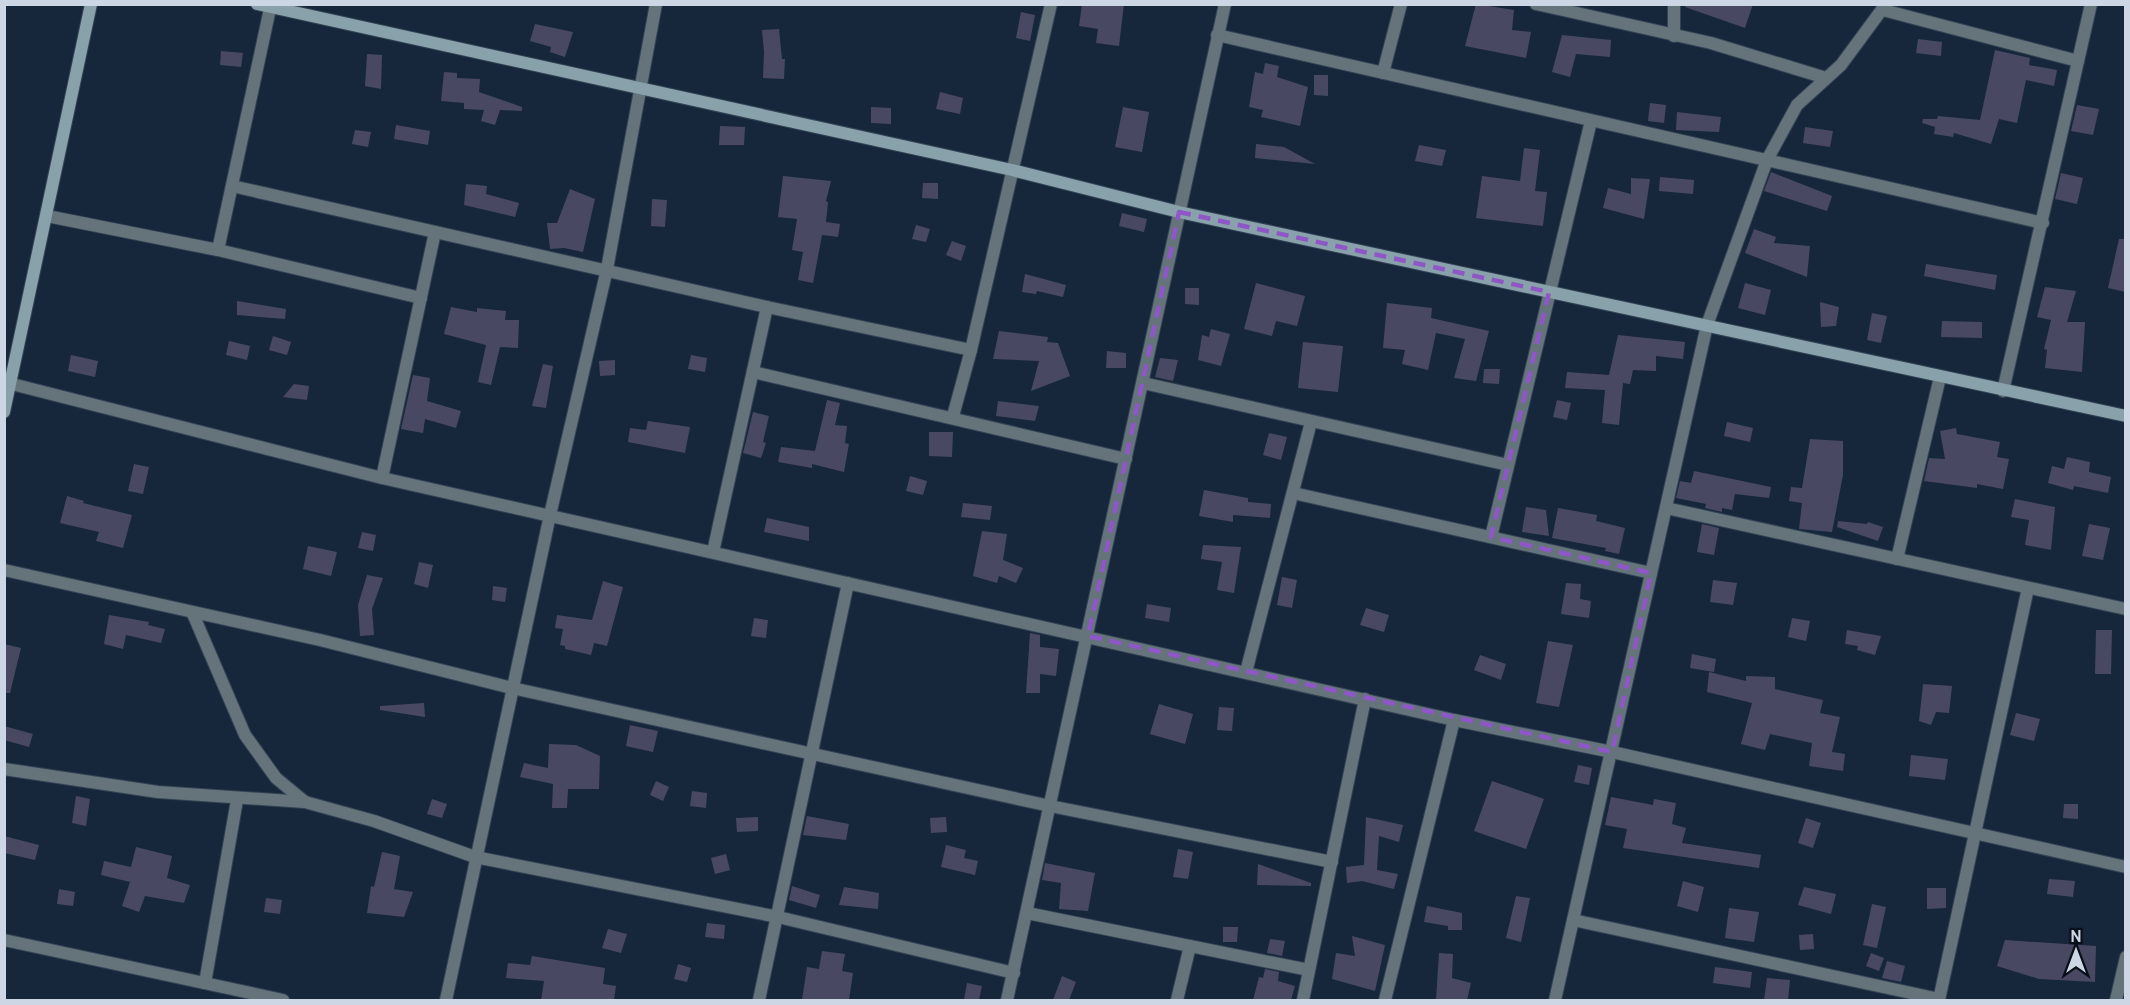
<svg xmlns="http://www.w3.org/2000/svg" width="2130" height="1005" font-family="Overpass,sans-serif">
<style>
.building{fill:#484862}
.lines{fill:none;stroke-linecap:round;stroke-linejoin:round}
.street-casing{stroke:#334356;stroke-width:14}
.secondary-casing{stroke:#334356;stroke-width:14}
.street{stroke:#65747a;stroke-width:12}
.secondary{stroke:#89a1aa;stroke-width:12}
.marked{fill:none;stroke:#8f56c8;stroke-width:4.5;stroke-dasharray:12 8;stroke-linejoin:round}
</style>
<rect width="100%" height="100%" fill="#16273b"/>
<g class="building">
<polygon points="1082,4 1124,4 1119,46 1096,43 1098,29 1079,26"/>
<polygon points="1476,4 1514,10 1512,30 1531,32 1526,58 1465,46"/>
<polygon points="1686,4 1753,4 1745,28 1685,7"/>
<polygon points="1021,12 1035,15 1030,41 1016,38"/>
<polygon points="535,24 573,32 565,57 550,52 551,47 530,41"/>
<polygon points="779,29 782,59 785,59 784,79 763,78 764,52 762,30"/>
<polygon points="1562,35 1611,40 1610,57 1576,54 1570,77 1552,72"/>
<polygon points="1918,39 1942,42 1941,56 1916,53"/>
<polygon points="1995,50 2030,58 2029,65 2057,70 2054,86 2026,80 2017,123 1999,119 1991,144 1954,133 1953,137 1934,134 1935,127 1922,123 1923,119 1937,119 1938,116 1980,120"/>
<polygon points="221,51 243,53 241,67 220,65"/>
<polygon points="367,54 382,55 381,89 365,86"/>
<polygon points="1265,63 1279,66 1277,77 1308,87 1300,126 1261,117 1263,110 1249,107 1255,72 1263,74"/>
<polygon points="444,72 457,73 457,78 480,79 479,92 522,107 522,111 500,110 495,125 481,121 484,110 464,109 464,103 441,101"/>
<polygon points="1314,75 1328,75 1328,96 1314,95"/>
<polygon points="940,92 963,98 960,114 936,109"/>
<polygon points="1650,103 1666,105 1664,123 1648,121"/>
<polygon points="2077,105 2099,109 2093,135 2071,131"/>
<polygon points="871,107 891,108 891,124 871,123"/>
<polygon points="1123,107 1149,112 1142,152 1115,147"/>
<polygon points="1677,112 1721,117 1719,132 1676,130"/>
<polygon points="396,125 430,131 428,145 394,139"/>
<polygon points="720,126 745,127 744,145 719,145"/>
<polygon points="1805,127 1833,131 1830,147 1803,143"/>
<polygon points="355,130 371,132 368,147 352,144"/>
<polygon points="1256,144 1284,147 1315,164 1255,158"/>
<polygon points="1419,145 1446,150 1442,166 1415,161"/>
<polygon points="1524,148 1540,150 1535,191 1547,192 1543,226 1476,218 1482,176 1520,181"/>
<polygon points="1771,172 1832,196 1827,211 1764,191"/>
<polygon points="2061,173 2083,178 2077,204 2055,199"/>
<polygon points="783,176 831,181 826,201 828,202 826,222 840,224 838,237 822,235 813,283 798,280 803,252 792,250 797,219 778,217"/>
<polygon points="1660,177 1694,180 1693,194 1659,191"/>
<polygon points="1631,178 1650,179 1644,219 1603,208 1608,188 1631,194"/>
<polygon points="923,183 938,183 938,199 922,198"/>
<polygon points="466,184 487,186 486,194 519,203 515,217 464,205"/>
<polygon points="570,189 595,199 583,252 564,248 550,249 547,223 557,223"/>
<polygon points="652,199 667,200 665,227 651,226"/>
<polygon points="1122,213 1147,219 1144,232 1119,226"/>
<polygon points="916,225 930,229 926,242 912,239"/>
<polygon points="1754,229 1776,237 1774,243 1810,246 1807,277 1745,253"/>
<polygon points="2119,239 2126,239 2126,292 2108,288"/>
<polygon points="952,241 966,246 961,261 946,255"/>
<polygon points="1926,264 1997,275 1995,290 1924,276"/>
<polygon points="1025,274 1066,285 1063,297 1037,291 1036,294 1022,292"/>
<polygon points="1256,283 1305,296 1297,326 1276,321 1272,336 1244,329"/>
<polygon points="1745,283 1771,290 1765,315 1738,308"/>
<polygon points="2045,287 2076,291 2067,322 2085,322 2082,372 2045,368 2047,350 2044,349 2051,320 2037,317"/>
<polygon points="1185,288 1199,288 1199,305 1185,304"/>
<polygon points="237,301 286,309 285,319 237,315"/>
<polygon points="1820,302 1839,307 1836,326 1821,327"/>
<polygon points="1387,303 1432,308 1431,318 1489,331 1476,381 1454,378 1465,339 1436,333 1428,370 1402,364 1405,350 1383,348"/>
<polygon points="451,307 477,312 477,308 506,311 505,320 519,320 518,348 500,347 491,385 478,382 486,345 444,334"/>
<polygon points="1872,313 1887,316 1881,343 1867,340"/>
<polygon points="1942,321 1982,322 1982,338 1941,337"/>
<polygon points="1211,329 1230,334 1221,366 1198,360 1202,335 1209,337"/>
<polygon points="999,331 1048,337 1047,342 1058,343 1070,376 1031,391 1039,361 993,359"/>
<polygon points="1618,335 1685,342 1683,359 1656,356 1656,371 1633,370 1630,384 1623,383 1619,425 1602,423 1605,390 1565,388 1567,372 1609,375"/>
<polygon points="273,336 291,342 287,355 269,350"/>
<polygon points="229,341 250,346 247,360 226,355"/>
<polygon points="1303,342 1343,346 1338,392 1298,388"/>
<polygon points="1107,351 1126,353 1126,368 1106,368"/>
<polygon points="71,355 98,361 95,377 68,371"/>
<polygon points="691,355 707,358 705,372 688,369"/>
<polygon points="1160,358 1178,360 1173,381 1155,377"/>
<polygon points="615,360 615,375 600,376 599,361"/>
<polygon points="543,364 553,366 546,408 532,406"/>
<polygon points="1484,369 1500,369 1499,384 1483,383"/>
<polygon points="413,375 430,378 427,401 461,411 456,428 425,419 423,433 401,429"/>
<polygon points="294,384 309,386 307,400 283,397"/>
<polygon points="827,400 840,403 835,425 847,426 845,443 849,444 844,472 812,464 812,468 778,462 781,447 815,451"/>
<polygon points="1557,400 1571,403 1567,420 1553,417"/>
<polygon points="998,401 1039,406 1035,421 996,416"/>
<polygon points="753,412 769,416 763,442 766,443 761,458 743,453"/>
<polygon points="648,421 690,427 685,453 628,442 630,428 646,430"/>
<polygon points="1727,422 1753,428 1750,442 1724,436"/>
<polygon points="1956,428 1957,434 2000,442 1997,457 2009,459 2003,489 1977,484 1977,488 1924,481 1929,458 1945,459 1940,431"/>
<polygon points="929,432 953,432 952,457 929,456"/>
<polygon points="1269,433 1287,437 1281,460 1263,455"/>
<polygon points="1810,439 1843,441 1843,475 1832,532 1799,529 1802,503 1789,501 1791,487 1802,488"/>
<polygon points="2067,457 2090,462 2089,472 2111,477 2108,493 2074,486 2073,490 2048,483 2052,466 2064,469"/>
<polygon points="134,464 149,467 143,494 128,491"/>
<polygon points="1694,471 1771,487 1769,498 1735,494 1732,510 1722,508 1722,512 1705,508 1706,504 1676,498 1680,481 1691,483"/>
<polygon points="910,476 927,481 923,495 906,491"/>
<polygon points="1204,490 1248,498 1248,502 1271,504 1270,518 1233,515 1233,522 1199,516"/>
<polygon points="67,496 84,501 83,503 132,515 123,548 96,541 99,532 60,523"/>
<polygon points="2015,499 2055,507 2051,550 2025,545 2029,520 2011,517"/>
<polygon points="963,503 992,506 990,520 961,517"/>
<polygon points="1526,507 1546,510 1549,536 1522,532"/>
<polygon points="1558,508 1597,515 1596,521 1625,528 1619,554 1605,551 1606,548 1552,538"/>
<polygon points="767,518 809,527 809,541 764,532"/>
<polygon points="1838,521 1867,524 1868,522 1883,527 1878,541 1837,527"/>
<polygon points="1702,524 1719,528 1714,555 1697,552"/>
<polygon points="2089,524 2110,528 2103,560 2082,556"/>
<polygon points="982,531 1007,534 1003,560 1023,568 1016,583 999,576 997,583 973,576"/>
<polygon points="362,532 376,535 373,551 358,548"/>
<polygon points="1203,545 1241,547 1234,593 1217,590 1222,562 1201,559"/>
<polygon points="308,546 337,552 331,576 303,569"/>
<polygon points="419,562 433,565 428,588 414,584"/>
<polygon points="367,575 383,578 372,609 374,635 360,636 358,605"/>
<polygon points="1282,577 1297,580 1292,608 1277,605"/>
<polygon points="1713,580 1737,583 1733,605 1710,602"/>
<polygon points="603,581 623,587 607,646 594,643 591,655 565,649 565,646 560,645 563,629 555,628 557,615 592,620"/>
<polygon points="1566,583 1581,584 1580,599 1591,601 1589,618 1561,614"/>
<polygon points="493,586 507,588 505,602 492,600"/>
<polygon points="1147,604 1171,608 1169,622 1145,618"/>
<polygon points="1366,608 1389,615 1384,632 1360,625"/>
<polygon points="109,615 149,622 148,625 165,629 161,643 126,635 123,649 104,644"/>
<polygon points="754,618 768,620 766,638 751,636"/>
<polygon points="1792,618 1810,621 1806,641 1788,637"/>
<polygon points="1847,630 1881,636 1875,655 1857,650 1858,646 1845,644"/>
<polygon points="2096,630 2112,630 2111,674 2095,674"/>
<polygon points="1030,633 1040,635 1040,647 1059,649 1056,676 1040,674 1040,693 1026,693"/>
<polygon points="1548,641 1573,645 1559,707 1536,703"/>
<polygon points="4,644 21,648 10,693 4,693"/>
<polygon points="1692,654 1716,659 1714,672 1690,668"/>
<polygon points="1480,655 1506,664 1501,680 1474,670"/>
<polygon points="1709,672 1746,681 1746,676 1775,677 1775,689 1823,700 1820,713 1840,717 1832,752 1845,754 1843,771 1809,766 1812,743 1770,734 1765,750 1741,744 1752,703 1707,692"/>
<polygon points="1923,684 1952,686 1949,713 1936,712 1931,725 1919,721"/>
<polygon points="424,703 425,717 380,710 380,706"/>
<polygon points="1159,704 1193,714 1185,744 1150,734"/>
<polygon points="1219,707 1234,708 1232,731 1217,730"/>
<polygon points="2016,713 2040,719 2034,741 2010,735"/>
<polygon points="630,725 658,731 653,752 626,746"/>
<polygon points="4,726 33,734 29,747 4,740"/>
<polygon points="549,744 576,745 600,756 599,789 568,789 567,808 552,808 553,784 520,777 524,763 548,768"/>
<polygon points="1911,755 1948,759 1945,780 1909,776"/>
<polygon points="1578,765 1592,768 1589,785 1574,782"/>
<polygon points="656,781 669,787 663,801 650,795"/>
<polygon points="1492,781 1544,799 1526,849 1474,831"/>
<polygon points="692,791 707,793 706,808 690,806"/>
<polygon points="76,796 90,799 86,826 72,823"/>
<polygon points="1611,797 1653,805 1654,799 1676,803 1672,824 1686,828 1682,843 1761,855 1759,868 1623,848 1627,829 1605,825"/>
<polygon points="432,799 447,804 442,818 427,814"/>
<polygon points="2064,804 2078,804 2078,819 2063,818"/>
<polygon points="807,816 849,824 846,840 803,835"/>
<polygon points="758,817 758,831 737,832 736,818"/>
<polygon points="946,817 947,832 931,833 930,818"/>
<polygon points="1366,817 1403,825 1399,842 1379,836 1377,870 1398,874 1394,889 1362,881 1347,883 1346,867 1364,865"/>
<polygon points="1806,818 1821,823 1813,848 1798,843"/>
<polygon points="4,836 39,845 35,860 4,853"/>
<polygon points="946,845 966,850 964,858 978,861 975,875 941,867"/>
<polygon points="136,847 172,856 167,878 190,885 184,903 145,896 139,912 122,906 130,882 101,875 104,861 131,867"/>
<polygon points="1178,849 1193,852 1188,879 1173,877"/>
<polygon points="382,852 400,856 394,889 413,892 404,917 367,913 371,886 374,887"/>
<polygon points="726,854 730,870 715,874 711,858"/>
<polygon points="1045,863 1095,873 1088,911 1059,909 1061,883 1042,880"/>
<polygon points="1258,864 1311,883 1311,886 1257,885"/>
<polygon points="2049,879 2075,881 2073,897 2047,894"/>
<polygon points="1683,881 1704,887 1698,912 1677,906"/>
<polygon points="792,886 820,895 816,908 789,900"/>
<polygon points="844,887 879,893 878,909 839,905"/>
<polygon points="1804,887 1836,894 1831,914 1798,905"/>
<polygon points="1927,888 1946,888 1946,908 1927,909"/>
<polygon points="59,889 75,892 73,906 57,904"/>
<polygon points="1516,896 1530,898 1521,942 1506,938"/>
<polygon points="266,898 282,900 280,914 264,912"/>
<polygon points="1872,904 1886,907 1877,948 1863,945"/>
<polygon points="1427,906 1462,913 1462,930 1448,930 1448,926 1424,922"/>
<polygon points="1729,908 1759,912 1754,942 1725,938"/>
<polygon points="707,923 725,925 724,939 705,937"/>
<polygon points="1223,927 1238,927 1237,942 1223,942"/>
<polygon points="608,929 627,934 621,953 602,948"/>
<polygon points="1813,934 1814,949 1800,950 1799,935"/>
<polygon points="1352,936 1385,945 1375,991 1332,979 1336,953 1355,956"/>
<polygon points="1270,939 1285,941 1282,956 1267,953"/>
<polygon points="2005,940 2096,946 2095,982 2039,979 1997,966"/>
<polygon points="822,951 845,954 842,971 853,973 849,1000 802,1000 807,967 819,969"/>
<polygon points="1439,953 1453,954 1452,978 1471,983 1467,1000 1436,1000"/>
<polygon points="1871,953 1884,958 1879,971 1866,966"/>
<polygon points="532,956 605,968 603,984 616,986 614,1000 541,1000 544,981 506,978 508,963 530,965"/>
<polygon points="1887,961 1905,966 1901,982 1882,978"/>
<polygon points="678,964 691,968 687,982 674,979"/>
<polygon points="1715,967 1752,972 1750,988 1713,983"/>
<polygon points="1265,969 1279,972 1278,981 1295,986 1291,1000 1253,1000 1259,977 1263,978"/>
<polygon points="1062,976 1076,982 1069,1000 1053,1000"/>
<polygon points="1767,978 1790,980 1788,1000 1764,1000"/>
<polygon points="967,983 982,986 979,1000 964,1000"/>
</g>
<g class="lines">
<g class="street-casing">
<g id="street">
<polyline points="1536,4 1711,43 1826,78"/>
<polyline points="1883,10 2078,61"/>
<polyline points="1217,35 2043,223"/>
<polyline points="1674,36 1674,4"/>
<polyline points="1383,73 1401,4"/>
<polyline points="232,186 767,307 971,350"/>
<polyline points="47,216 218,250 421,298"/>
<polyline points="218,250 271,4"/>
<polyline points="753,372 1126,459"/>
<polyline points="4,382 382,478 1454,720 1612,752 2126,867"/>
<polyline points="1143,383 1508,465"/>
<polyline points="2003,391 2091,4"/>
<polyline points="953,416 971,350 1051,4"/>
<polyline points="382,478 435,232"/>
<polyline points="1293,493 1651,573"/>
<polyline points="1666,508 2126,609"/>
<polyline points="1491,537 1591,121"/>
<polyline points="713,552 767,307"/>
<polyline points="1897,559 1940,377"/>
<polyline points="4,570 320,640 512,688 1050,806 1332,862"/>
<polyline points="193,614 245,735 276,778 305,802"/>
<polyline points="1246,672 1311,422"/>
<polyline points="4,769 158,792 305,802 374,821 475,857 778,917 1014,973"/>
<polyline points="1027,913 1309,970"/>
<polyline points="1573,920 1939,999"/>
<polyline points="4,940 283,1000"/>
<polyline points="205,983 237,800"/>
<polyline points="446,1000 550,515 607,269 656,4"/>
<polyline points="759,1000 848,583"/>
<polyline points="1007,1000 1225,4"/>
<polyline points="1177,1000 1190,946"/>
<polyline points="1303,1000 1365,699"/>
<polyline points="1385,1000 1454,720"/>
<polyline points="1555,1000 1707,325 1767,160 1797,105 1841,65 1886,4"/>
<polyline points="1939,1000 2028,588"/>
<polyline points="2116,1000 2126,957"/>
</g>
</g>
<g class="secondary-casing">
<g id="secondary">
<polyline points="257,4 1012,170 1179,212 2126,416"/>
<polyline points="4,412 91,4"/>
</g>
</g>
<use href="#street" class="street"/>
<use href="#secondary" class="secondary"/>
</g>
<path class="marked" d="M1179,212L1549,292L1491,537L1651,573L1612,752L1088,636Z"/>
<rect width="2130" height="1005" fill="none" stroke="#ccd6e4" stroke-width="12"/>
<g transform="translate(2076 951)" stroke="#080f18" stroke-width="4.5" paint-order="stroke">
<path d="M0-4.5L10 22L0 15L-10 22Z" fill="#ccd6e4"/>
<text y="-9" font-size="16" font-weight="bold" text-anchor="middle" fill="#ccd6e4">N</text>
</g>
</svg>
